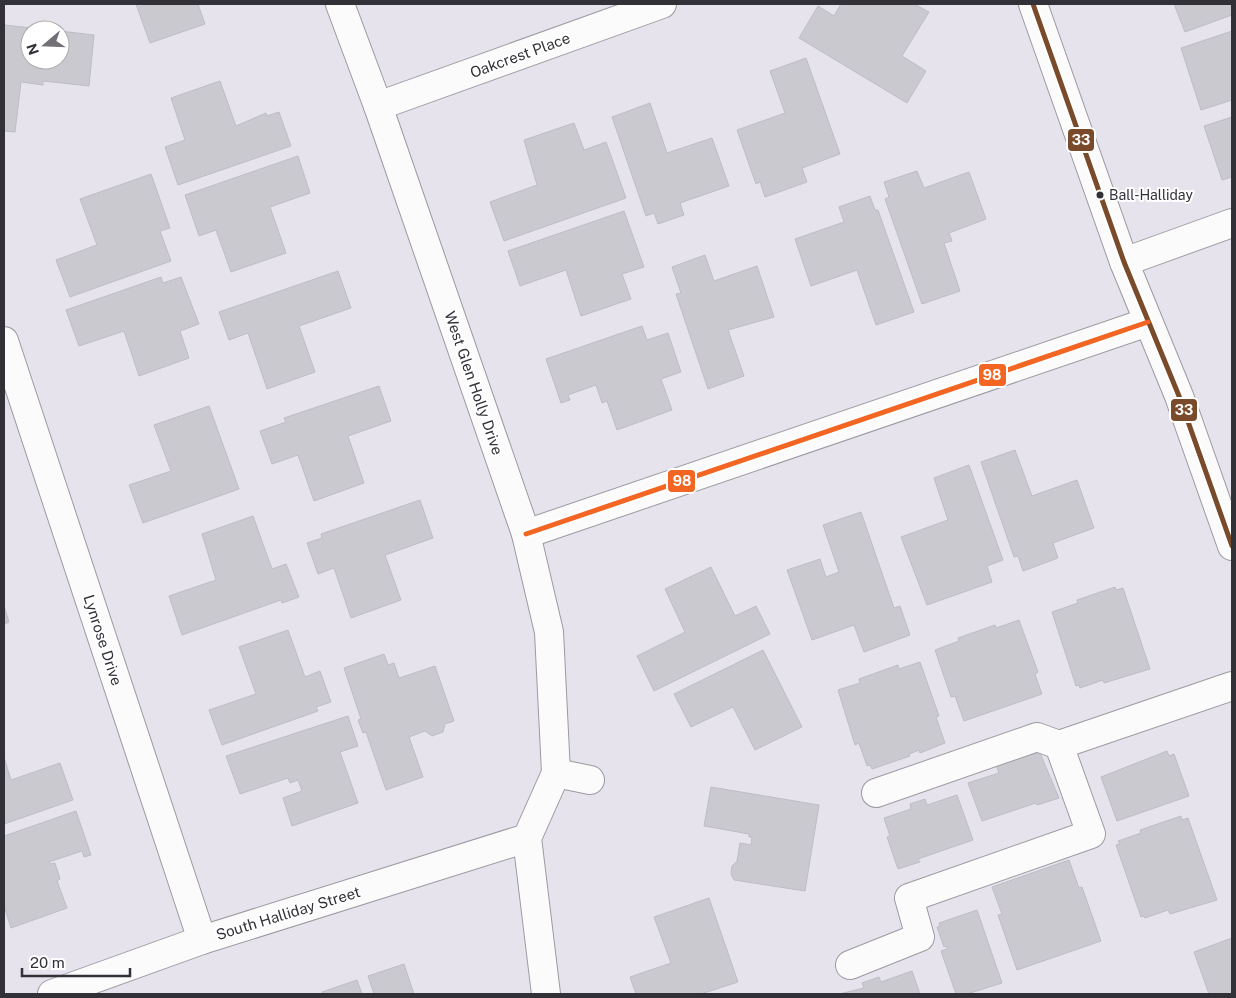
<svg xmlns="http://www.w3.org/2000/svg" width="1236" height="998" font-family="'Public Sans',sans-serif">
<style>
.building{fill:#cac9d0;stroke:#bebcc4}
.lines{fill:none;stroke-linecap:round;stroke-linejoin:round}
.minor-casing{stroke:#9c9aa1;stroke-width:30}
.major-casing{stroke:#9c9aa1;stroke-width:30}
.minor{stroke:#fbfbfc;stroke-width:28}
.major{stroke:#fbfbfc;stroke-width:28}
.bus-1-casing{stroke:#fff;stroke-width:9}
.bus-2-casing{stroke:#fff;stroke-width:9}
.bus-1{stroke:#7a4b2a;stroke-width:5}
.bus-2{stroke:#f26522;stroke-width:5}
.bus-dot{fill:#333138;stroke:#fff;stroke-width:2}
.labels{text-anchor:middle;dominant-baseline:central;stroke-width:4;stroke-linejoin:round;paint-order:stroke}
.bus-label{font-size:14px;fill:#333138;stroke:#fff;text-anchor:start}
.street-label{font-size:15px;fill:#333138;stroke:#fff}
.line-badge{stroke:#fff;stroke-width:2}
.badge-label{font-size:14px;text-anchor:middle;font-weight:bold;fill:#fff}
</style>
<rect width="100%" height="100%" fill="#e6e3ed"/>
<g class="building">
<polygon points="136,4 198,4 205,24 150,43"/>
<polygon points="841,4 914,4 929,12 902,56 926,71 907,103 799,38 818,6 834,16"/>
<polygon points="1174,4 1232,4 1232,15 1185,32"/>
<polygon points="4,25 51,30 30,30 30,60 60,60 60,31 94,35 89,86 43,81 43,85 21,82 15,132 4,131"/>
<polygon points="1232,31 1232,100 1201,110 1181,48"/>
<polygon points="806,58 840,154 802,168 807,182 765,197 760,182 756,184 737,130 785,113 770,71"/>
<polygon points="220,81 236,126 266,113 267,116 279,112 291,146 178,185 165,147 185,140 171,98"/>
<polygon points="650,103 667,153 712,138 729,186 680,203 684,215 658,224 654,213 646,216 612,117"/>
<polygon points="1232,117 1232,177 1222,180 1204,126"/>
<polygon points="574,123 584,150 606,142 626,198 504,241 490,202 537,185 524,140"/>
<polygon points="298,156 310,193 270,207 286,253 231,272 216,230 199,236 185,195"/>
<polygon points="917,171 924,188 969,172 986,219 949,233 952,241 944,243 960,291 922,304 885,199 889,197 884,182"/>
<polygon points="151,174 170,228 160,231 171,261 70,297 56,260 97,245 80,199"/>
<polygon points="870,196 875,210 878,210 914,312 876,325 857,270 811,286 795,239 844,222 839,207"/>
<polygon points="624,211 644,267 622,274 631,299 581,316 566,270 520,286 508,251"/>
<polygon points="705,255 714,281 757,266 774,317 728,330 744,376 708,389 676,294 681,293 672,267"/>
<polygon points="338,271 351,308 299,326 315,372 267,389 248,333 229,340 219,312"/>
<polygon points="161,277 163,283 181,277 199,324 180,331 189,358 139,376 124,331 79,346 66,310"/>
<polygon points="642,326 647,340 668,333 681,372 661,379 672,410 617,430 607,401 602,403 596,385 568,395 570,400 561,403 546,359"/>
<polygon points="379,386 391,421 348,436 364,483 314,501 298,455 272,464 260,431 286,422 284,418"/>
<polygon points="209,406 239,489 143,523 129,485 171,471 154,425"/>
<polygon points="1015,450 1032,496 1077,480 1094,528 1053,543 1058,558 1023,571 1018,556 1014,557 981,462"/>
<polygon points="969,465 1003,560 987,566 992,582 927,605 901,537 948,520 934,478"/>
<polygon points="420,500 433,538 385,555 401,600 351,618 334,568 318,574 307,543 322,538 321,534"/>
<polygon points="861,512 894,608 900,606 910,635 864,652 854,625 812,640 787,570 820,559 826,577 839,572 823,525"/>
<polygon points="253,516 272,569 286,564 299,597 282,603 281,600 182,635 169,596 216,580 202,534"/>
<polygon points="711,567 735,616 756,606 770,634 654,691 637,656 685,632 665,589"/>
<polygon points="1115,587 1116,590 1123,588 1150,669 1104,683 1103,680 1080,688 1079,685 1076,686 1052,612 1078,603 1077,600"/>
<polygon points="4,606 9,622 4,624"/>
<polygon points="1019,620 1038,672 1035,674 1042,694 964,721 955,696 951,697 935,650 959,641 958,638 995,625 996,628"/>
<polygon points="288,630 305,677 320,671 331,702 316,707 318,711 222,745 209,710 256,694 239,647"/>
<polygon points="763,650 802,727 755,750 733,707 691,727 674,694"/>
<polygon points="384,654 388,665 394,663 399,678 435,666 454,721 445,724 443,732 432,736 425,731 409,737 423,777 386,790 366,732 363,733 358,720 361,719 344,668"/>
<polygon points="920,662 939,716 936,717 945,743 920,753 919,750 909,754 910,756 872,769 870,765 867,766 859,743 855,745 838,690 860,683 859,679 898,665 899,669"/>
<polygon points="348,716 358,746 340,752 358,803 292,826 283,798 302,791 298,780 290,783 288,778 240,794 226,756"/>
<polygon points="1038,748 1059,798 1037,805 1036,803 982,821 968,783 999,773 996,765"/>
<polygon points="1167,751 1169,756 1174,754 1189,796 1117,821 1101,777"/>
<polygon points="4,757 11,780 60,763 73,800 4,824"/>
<polygon points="711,787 819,805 805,891 734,880 731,874 732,866 737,861 740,843 751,845 752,837 749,837 749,834 704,826"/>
<polygon points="957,795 973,840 918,859 920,862 898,869 887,837 890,836 884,818 911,809 910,804 925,799 927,805"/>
<polygon points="76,811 91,855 84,857 82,851 49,862 50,864 55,863 60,879 57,881 67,908 11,928 4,906 4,836"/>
<polygon points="1181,816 1182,820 1188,818 1217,900 1170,914 1168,910 1145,918 1144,916 1141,917 1116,845 1120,844 1118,841 1141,833 1140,830"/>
<polygon points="1069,860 1079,888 1082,887 1101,941 1017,970 998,915 1002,914 992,887"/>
<polygon points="709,898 738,982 701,994 636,994 630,977 671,963 654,917"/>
<polygon points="977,910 1002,983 967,994 956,994 941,951 947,949 947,946 944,947 937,927 940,926 939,923"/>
<polygon points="1232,938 1232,994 1209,994 1194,952"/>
<polygon points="404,964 414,994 374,994 368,976"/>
<polygon points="912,971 920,994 839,994 864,988 862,983 879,977 881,982"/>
<polygon points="357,980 362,994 323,994 322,992"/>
</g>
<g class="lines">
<g class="minor-casing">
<g id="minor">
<polyline points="340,4 378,106 526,534 549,632 556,773 527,838 546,994"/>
<polyline points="378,106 662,4"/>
<polyline points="1124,262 1232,223"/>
<polyline points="4,341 202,940"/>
<polyline points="526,534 1148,322"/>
<polyline points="556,773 590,780"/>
<polyline points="876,793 1037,737 1059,745"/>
<polyline points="850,965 920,937 909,898 1091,834 1059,745 1232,686"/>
<polyline points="52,994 202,940 527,838"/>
</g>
</g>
<g class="major-casing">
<polyline id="major" points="1033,4 1124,262 1179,396 1232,546"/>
</g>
<use href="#minor" class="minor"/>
<use href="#major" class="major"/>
<g class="bus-1-casing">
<polyline id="bus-1" points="1033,4 1124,262 1179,396 1232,546"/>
</g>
<g class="bus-2-casing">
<polyline id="bus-2" points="526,534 1148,322"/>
</g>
<use href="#bus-1" class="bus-1"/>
<use href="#bus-2" class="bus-2"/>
</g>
<circle class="bus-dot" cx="1100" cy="195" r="4.5"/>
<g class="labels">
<g class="bus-label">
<text x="1109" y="195">Ball-Halliday</text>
</g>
<g class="street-label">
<text transform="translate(520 55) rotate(-20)">Oakcrest Place</text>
<text transform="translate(474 383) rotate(71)">West Glen Holly Drive</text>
<text transform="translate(103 640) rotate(72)">Lynrose Drive</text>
<text transform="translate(288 913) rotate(-17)">South Halliday Street</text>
</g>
</g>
<g class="line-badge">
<rect x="1067" y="128" width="28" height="24" rx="5" fill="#7a4b2a"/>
<rect x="978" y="363" width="29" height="24" rx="5" fill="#f26522"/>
<rect x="1170" y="398" width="28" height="24" rx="5" fill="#7a4b2a"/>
<rect x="667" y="469" width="29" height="24" rx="5" fill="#f26522"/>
</g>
<g class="badge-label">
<text x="1081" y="145">33</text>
<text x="992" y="380">98</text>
<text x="1184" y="415">33</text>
<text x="682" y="486">98</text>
</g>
<rect width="1236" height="998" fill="none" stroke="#333138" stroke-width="10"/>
<g transform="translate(45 45) rotate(251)"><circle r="24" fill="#ffffff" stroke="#adadaf"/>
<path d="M0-4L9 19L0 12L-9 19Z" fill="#726f77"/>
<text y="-8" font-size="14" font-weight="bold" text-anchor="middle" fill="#333138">N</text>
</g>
<path d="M22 968v8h108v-8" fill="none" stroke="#333138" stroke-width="2.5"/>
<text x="30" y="968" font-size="15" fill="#333138" stroke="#ffffff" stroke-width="4" paint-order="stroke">20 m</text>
</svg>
